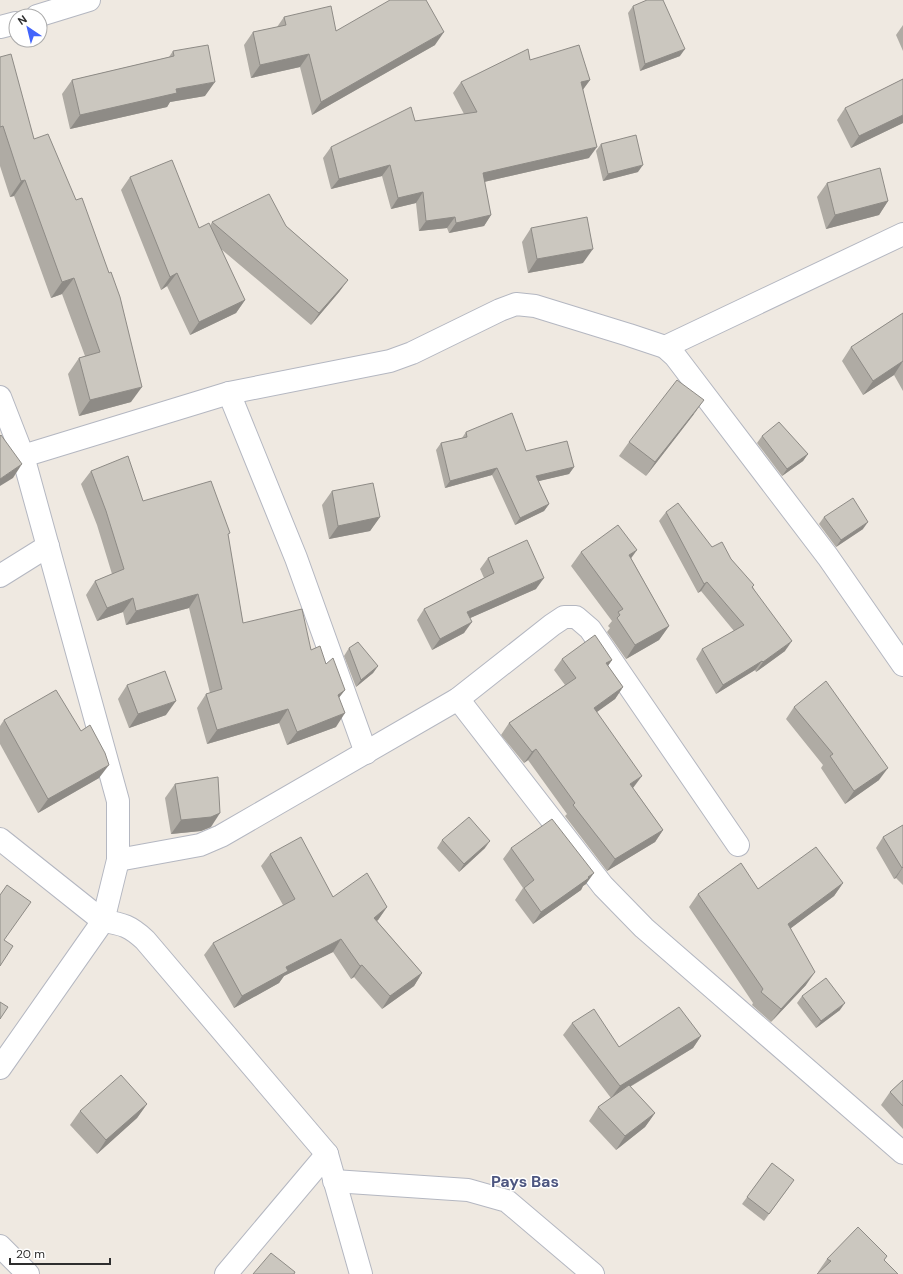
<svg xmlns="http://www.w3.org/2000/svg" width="903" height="1274" font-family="'DM Sans',sans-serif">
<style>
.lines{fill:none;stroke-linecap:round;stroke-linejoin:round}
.minor-casing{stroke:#b4b7c1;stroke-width:24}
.minor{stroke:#fff;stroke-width:22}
.wall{fill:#afaba4}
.shaded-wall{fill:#8e8b86}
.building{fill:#cbc7bf;stroke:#8e8b86}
.labels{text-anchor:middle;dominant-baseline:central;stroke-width:3;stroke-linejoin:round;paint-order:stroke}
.district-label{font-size:16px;font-weight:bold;fill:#4d5680;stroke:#fff}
</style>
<rect width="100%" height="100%" fill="#efe9e1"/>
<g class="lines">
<g class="minor-casing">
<g id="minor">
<polyline points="37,16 89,0"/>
<polyline points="0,27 16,23"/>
<polyline points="665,347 903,234"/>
<polyline points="229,393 296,558 366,753"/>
<polyline points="0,397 23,456 118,801 118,860 103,921 0,1068"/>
<polyline points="23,456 229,393 390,361 412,353 500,310 516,304 535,306 629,335 665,347 675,356 828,557 903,665"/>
<polyline points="0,576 48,546"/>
<polyline points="458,699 603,886 644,928 903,1153"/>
<path d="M0,839L103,921C123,924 130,926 145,940L327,1154L361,1274"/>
<polyline points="118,860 200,845 221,836 458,699 552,625 564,617 576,617 590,629 738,845"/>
<polyline points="334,1181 468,1190 507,1201 593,1274"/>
<polyline points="0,1246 28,1274"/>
<polyline points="226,1274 327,1154"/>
</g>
</g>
<use href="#minor" class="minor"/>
</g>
<g class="wall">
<polygon points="633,6 680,56 640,71 628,13"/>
<polygon points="284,17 336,31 435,45 312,115 300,67 251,78 244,45 253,32 277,27"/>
<polygon points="903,25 903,51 896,35"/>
<polygon points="173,51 205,96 170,102 167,107 70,129 62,94 72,80 169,57"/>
<polygon points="0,57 34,139 131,402 79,416 68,374 79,358 85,356 62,294 51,298 14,196 10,197 0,166"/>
<polygon points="530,60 590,80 583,89 589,158 484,182 491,215 484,226 449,233 447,228 419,231 416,203 391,209 382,176 331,189 323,158 331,147 415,121 464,114 453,93 461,82"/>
<polygon points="903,79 903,123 851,148 837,120 845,108"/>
<polygon points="601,144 638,172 603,181 596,151"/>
<polygon points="130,177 199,228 210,226 212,222 286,226 348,280 339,292 311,325 221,249 245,300 236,313 190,335 167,286 161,290 121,190"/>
<polygon points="827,183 888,201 879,215 826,229 817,197"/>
<polygon points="531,228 583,263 528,273 522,242"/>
<polygon points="903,313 903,391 894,375 863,395 842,361 851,347"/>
<polygon points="694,414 646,476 619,456 629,442"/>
<polygon points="466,432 526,451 574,467 569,474 538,481 549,504 544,511 515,525 492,475 445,488 436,450 441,443 462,438"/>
<polygon points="762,436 808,454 803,461 782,476 757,443"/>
<polygon points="91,471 143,501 228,536 243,623 311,650 326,664 345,690 339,697 336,727 287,745 279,723 207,744 197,708 206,694 210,693 189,608 126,625 123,612 97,621 86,595 95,581 112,574 97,525 81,484"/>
<polygon points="332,491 380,517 370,531 329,539 322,505"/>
<polygon points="666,512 712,547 731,559 753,587 785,651 756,672 755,670 716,694 696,659 702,649 734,631 701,591 698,593 659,521"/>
<polygon points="824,517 863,529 836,547 819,524"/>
<polygon points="581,552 631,558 669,626 659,640 626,659 607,632 610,628 608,626 612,621 571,566"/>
<polygon points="488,558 536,589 470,618 464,633 432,650 417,620 424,609 484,578 480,569"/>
<polygon points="349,648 378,666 373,673 356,687 344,656"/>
<polygon points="562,659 612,660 608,666 623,687 615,699 596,712 633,788 663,830 655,842 607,871 565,816 567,814 528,760 524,763 501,735 509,723 565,685 554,670"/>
<polygon points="127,685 166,715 129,728 118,699"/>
<polygon points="794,707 879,780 845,804 821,768 823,765 786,719"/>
<polygon points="4,720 99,778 38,813 0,744 0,726"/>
<polygon points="175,784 211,827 201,831 171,834 165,798"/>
<polygon points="903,825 903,885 896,878 894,879 876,848 883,837"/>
<polygon points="442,840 485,848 459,872 437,848"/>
<polygon points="511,848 586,884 583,886 581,890 533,924 515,900 523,888 503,859"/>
<polygon points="270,854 333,897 387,907 378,920 377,921 422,973 414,986 382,1009 354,977 351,979 333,952 284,976 279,983 234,1008 204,955 213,943 283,905 261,866"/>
<polygon points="843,883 834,896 791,928 806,985 771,1022 752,1005 753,1003 689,907 698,894"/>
<polygon points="802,996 840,1010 816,1028 797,1003"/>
<polygon points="572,1023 619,1047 701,1036 693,1048 630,1087 655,1113 645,1127 616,1150 589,1121 598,1107 611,1098 563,1035"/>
<polygon points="903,1080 903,1129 881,1105 890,1092"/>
<polygon points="147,1104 137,1118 97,1154 70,1125 80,1111"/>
<polygon points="772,1163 789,1187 764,1221 742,1204"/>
<polygon points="887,1256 884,1260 819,1272 818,1272 827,1259"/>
</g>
<g class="shaded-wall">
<polygon points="444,32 435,45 312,115 321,102"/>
<polygon points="685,49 680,56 640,71 645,64"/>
<polygon points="309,54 300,67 251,78 260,65"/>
<polygon points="590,80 582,91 581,82"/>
<polygon points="215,82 205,96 170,102 167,107 70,129 80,115 176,89"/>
<polygon points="903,115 903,123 851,148 859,136"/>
<polygon points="597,147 589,158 475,184 483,173"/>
<polygon points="390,165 382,176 331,189 339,179"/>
<polygon points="643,165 638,172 603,181 608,174"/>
<polygon points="25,180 14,196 10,197 21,181"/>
<polygon points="423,192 416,203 391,209 398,198"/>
<polygon points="888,201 879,215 826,229 835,215"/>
<polygon points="491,215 484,226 449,233 456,223"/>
<polygon points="455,217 447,228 419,231 426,221"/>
<polygon points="593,249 583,263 528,273 537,259"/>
<polygon points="177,273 167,286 161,290 170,277"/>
<polygon points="74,278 62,294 51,298 62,282"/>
<polygon points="348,280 339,292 311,325 319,313"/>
<polygon points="245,300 236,313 190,335 199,322"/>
<polygon points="903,361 894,375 863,395 873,381"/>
<polygon points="142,387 131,402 79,416 90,400"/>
<polygon points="704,400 694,414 646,476 655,462"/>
<polygon points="808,454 803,461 782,476 787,469"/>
<polygon points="22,464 13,478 0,486 0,479"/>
<polygon points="574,467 569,474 531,483 536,476"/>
<polygon points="497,468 492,475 445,488 450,481"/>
<polygon points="549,504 544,511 515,525 520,518"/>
<polygon points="380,517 370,531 329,539 338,526"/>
<polygon points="868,522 863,529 836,547 841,540"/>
<polygon points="637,550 627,564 629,555"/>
<polygon points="544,578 536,589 459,623 467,612"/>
<polygon points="707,582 701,591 698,593 704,584"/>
<polygon points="198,594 189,608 126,625 136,611"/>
<polygon points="133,598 123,612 97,621 107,608"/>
<polygon points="472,622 464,633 432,650 440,639"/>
<polygon points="669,626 659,640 626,659 635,645"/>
<polygon points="792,641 785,651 756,672 763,662"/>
<polygon points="612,660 604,671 606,663"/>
<polygon points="762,661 755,670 716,694 723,685"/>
<polygon points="378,666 373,673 356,687 361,680"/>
<polygon points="623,687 615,699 586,720 594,708"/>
<polygon points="345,690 335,703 338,695"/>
<polygon points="176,701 166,715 129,728 138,714"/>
<polygon points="288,709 279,723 207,744 217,730"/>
<polygon points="345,713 336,727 287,745 297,732"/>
<polygon points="536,749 528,760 524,763 532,752"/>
<polygon points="109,765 99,778 38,813 48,799"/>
<polygon points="888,768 879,780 845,804 854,791"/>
<polygon points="642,776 633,788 630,784"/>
<polygon points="220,813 211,827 201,831 171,834 181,820"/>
<polygon points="663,830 655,842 607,871 615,859"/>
<polygon points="490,841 485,848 459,872 464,864"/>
<polygon points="903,867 896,878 894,879 902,868"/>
<polygon points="594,873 586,884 583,886 581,890 533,924 541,912 588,877"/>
<polygon points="843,883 834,896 779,937 788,924"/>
<polygon points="387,907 378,920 365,930 374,918"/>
<polygon points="341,939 333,952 284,976 279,983 234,1008 242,996 286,967"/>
<polygon points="362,965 354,977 351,979 360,966"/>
<polygon points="815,972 806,985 771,1022 781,1009"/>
<polygon points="422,973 414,986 382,1009 390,996"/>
<polygon points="845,1003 840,1010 816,1028 821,1021"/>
<polygon points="701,1036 693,1048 611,1098 620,1086"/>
<polygon points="147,1104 137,1118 97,1154 106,1140"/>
<polygon points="655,1113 645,1127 616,1150 625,1136"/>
</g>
<g class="building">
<polygon points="390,0 426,0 444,32 321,102 309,54 260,65 253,32 286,25 284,17 331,6 336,31"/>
<polygon points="647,0 663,0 685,49 645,64 633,6"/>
<polygon points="208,45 215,82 176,89 177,93 80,115 72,80 174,56 173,51"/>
<polygon points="579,45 590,80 581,82 597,147 483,173 491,215 456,223 455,217 426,221 423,192 398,198 390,165 339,179 331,147 411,107 415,121 477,112 461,82 528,49 530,60"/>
<polygon points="11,54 34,139 48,134 76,200 82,198 109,273 111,272 120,297 142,387 90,400 79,358 100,352 74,278 62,282 25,180 21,181 3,126 0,127 0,57"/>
<polygon points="903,79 903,115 859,136 845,108"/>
<polygon points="636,135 643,165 608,174 601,144"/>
<polygon points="172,160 199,228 209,223 245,300 199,322 177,273 170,277 130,177"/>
<polygon points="880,168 888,201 835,215 827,183"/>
<polygon points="269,194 286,226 348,280 319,313 212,222"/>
<polygon points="587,217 593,249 537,259 531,228"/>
<polygon points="903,313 903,361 873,381 851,347"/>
<polygon points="677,380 704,400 655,462 629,442"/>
<polygon points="512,413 526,451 567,441 574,467 536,476 549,504 520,518 497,468 450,481 441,443 467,437 466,432"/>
<polygon points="779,422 808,454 787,469 762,436"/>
<polygon points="1,435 22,464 0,479 0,436"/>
<polygon points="128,456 143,501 211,481 230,533 228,534 243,623 302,609 311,650 320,646 326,664 333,658 345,690 338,695 345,713 297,732 288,709 217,730 206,694 222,689 198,594 136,611 133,598 107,608 95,581 124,569 106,511 91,471"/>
<polygon points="373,483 380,517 338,526 332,491"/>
<polygon points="853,498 868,522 841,540 824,517"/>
<polygon points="678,503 712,547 722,542 731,559 754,585 752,587 792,641 763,662 762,661 723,685 702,649 744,625 707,582 704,584 666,512"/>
<polygon points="618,525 637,550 629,555 669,626 635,645 617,618 620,615 618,612 623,609 581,552"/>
<polygon points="527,540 544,578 467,612 472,622 440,639 424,609 494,573 488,558"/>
<polygon points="595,635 612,660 606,663 623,687 594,708 642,776 630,784 663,830 615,859 573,805 575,803 536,749 532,752 509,723 576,678 562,659"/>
<polygon points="358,642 378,666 361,680 349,648"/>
<polygon points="165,671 176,701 138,714 127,685"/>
<polygon points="826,681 888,768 854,791 830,756 833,754 794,707"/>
<polygon points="56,690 81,731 90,725 105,753 109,765 48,799 4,720"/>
<polygon points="218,777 220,813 211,817 181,820 175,784"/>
<polygon points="469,817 490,841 464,864 442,840"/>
<polygon points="552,819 594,873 588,877 589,878 541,912 524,888 534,880 511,848"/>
<polygon points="903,825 903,867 902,868 883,837"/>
<polygon points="301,837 333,897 367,873 387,907 374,918 422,973 390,996 362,965 360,966 341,939 286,967 288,971 242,996 213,943 295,899 270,854"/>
<polygon points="816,847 843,883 788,924 815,972 781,1009 761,992 763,989 698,894 741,863 758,889"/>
<polygon points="7,885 31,902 4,940 13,946 0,966 0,895"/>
<polygon points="826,978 845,1003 821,1021 802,996"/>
<polygon points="0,1002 8,1007 0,1019"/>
<polygon points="679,1007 701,1036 620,1086 572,1023 594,1009 619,1047"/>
<polygon points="121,1075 147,1104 106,1140 80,1111"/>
<polygon points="903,1080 903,1106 890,1092"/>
<polygon points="629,1085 655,1113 625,1136 598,1107"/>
<polygon points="772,1163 794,1180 769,1214 747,1197"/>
<polygon points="858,1227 887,1256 884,1260 898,1274 817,1274 831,1261 827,1259"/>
<polygon points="271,1253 295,1272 294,1274 253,1274"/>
</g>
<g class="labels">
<g class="district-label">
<text x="525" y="1181">Pays Bas</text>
</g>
</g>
<g transform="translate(28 28) rotate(325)"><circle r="19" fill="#ffffff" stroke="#ababab"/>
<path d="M0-3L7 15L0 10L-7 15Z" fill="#4264fb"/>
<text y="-6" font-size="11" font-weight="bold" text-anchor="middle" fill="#2e2e2e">N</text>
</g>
<path d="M10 1258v6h100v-6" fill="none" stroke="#2e2e2e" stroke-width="2"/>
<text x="16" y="1258" font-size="12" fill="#2e2e2e" stroke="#ffffff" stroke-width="3" paint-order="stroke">20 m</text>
</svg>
